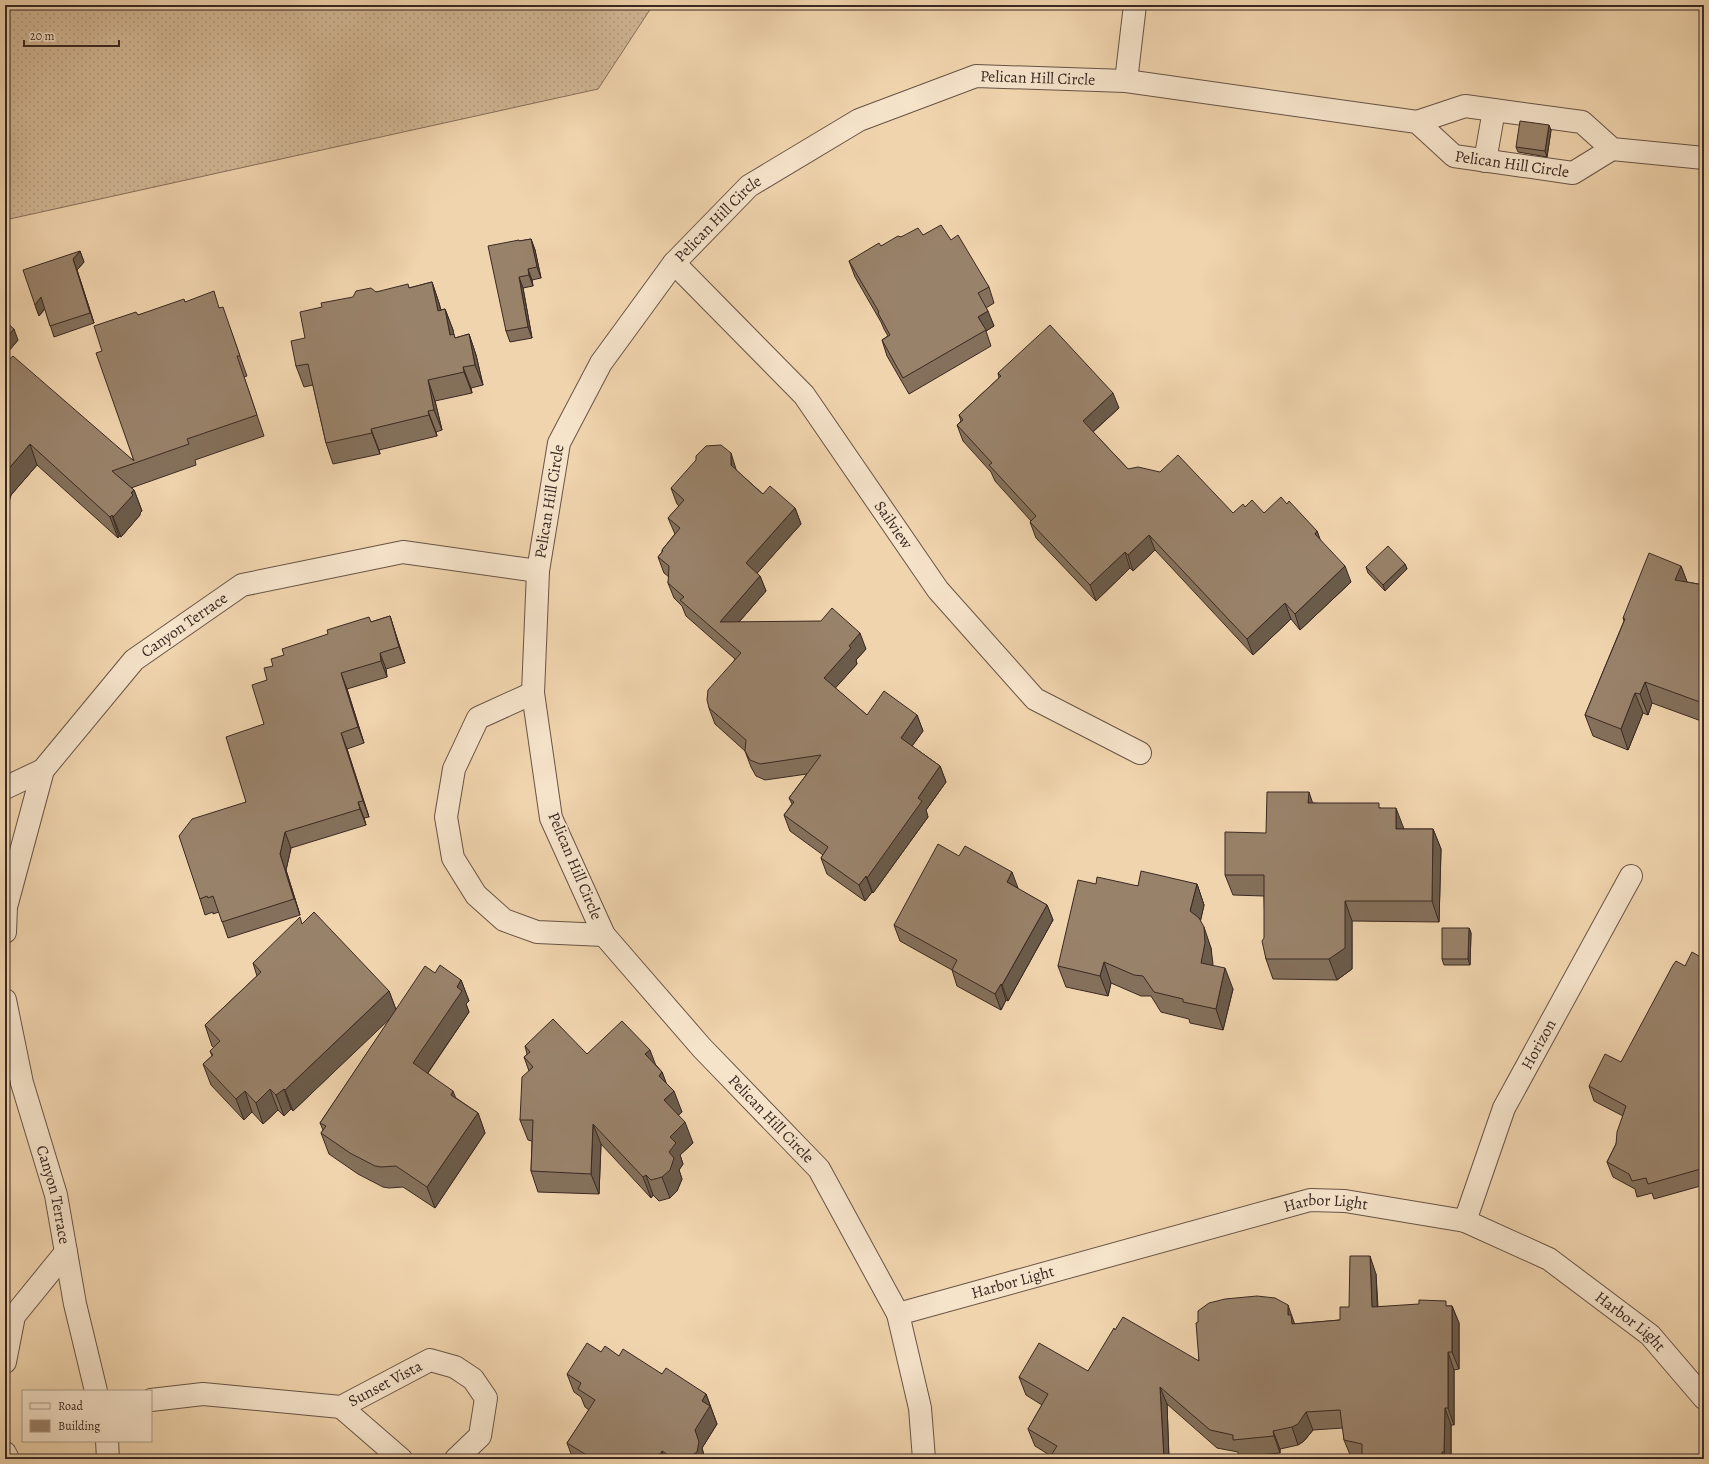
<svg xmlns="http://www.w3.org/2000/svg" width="1709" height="1464" font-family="Alegreya,serif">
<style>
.grass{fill:url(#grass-dots);stroke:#86705c}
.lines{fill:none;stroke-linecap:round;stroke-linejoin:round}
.minor-casing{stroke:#685445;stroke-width:24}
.minor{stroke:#f5e3ca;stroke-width:22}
.wall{fill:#84705b;stroke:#3a2922}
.shaded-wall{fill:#6b5b4a;stroke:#3a2922}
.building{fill:#99826a;stroke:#3a2922}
.labels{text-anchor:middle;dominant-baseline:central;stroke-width:4;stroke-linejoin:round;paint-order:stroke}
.street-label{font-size:16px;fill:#3a2922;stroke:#f5e3ca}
</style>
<defs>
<pattern id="grass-dots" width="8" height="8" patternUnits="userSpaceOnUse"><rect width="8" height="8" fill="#d1b795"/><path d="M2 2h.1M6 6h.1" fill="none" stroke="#b49d80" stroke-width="1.8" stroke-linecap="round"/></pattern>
</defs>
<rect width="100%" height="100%" fill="#f0d4ad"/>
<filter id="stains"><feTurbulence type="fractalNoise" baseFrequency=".005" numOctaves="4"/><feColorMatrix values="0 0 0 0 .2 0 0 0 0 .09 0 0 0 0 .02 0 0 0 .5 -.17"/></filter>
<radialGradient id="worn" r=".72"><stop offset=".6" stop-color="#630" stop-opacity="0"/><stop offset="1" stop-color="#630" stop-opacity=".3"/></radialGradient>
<polygon class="grass" points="5,5 653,5 598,89 5,220"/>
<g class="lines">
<g class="minor-casing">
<g id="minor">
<polyline points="1126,81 1135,5"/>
<polyline points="1417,122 1465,106 1582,122 1612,149 1704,158"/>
<polyline points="1485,161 1494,110"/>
<path id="s1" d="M674,263L804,395L938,590L1035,699L1140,753"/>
<polyline points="533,693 478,718 454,769 446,817 453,858 476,895 504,920 537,932 604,935"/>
<polyline points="5,788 43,770"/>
<path id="s2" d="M5,932L6,907L43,770L134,660L242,585L403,552L538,571"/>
<path id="s3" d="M5,1000L22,1083L56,1195L75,1304L96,1391"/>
<path id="s4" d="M1465,1221L1504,1108L1631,876"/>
<path id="s5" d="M898,1314L1310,1200L1345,1201L1465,1221L1549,1259L1650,1335L1704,1398"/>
<polyline points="5,1362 14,1316 66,1252"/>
<path id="s6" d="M151,1400L203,1394L341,1407L430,1360L455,1367L473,1379L486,1398L480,1436L456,1459"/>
<polyline points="341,1407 401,1459"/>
<polyline points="107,1441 108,1459"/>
<polyline points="5,1453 8,1459"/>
<path id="s7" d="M924,1459L920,1408L898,1314L819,1169L702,1048L604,935L551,818L533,693L538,571L559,443L601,363L674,263L749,186L859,120L976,76L1126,81L1417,122L1454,156L1573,173L1612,149"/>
</g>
</g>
<use href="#minor" class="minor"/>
</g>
<g class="wall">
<polygon points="1551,130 1547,157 1518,152 1516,147"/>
<polygon points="923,235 951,240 989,287 994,303 986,308 994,326 986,331 991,346 909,394 887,356 882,340 888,336 884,329 881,322 855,277 849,261 901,237"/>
<polygon points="531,239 535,250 541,278 532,280 533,286 523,288 532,338 510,342 506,331 520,241"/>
<polygon points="80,251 84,262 77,270 94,323 54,337 45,309 39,316 35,305"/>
<polygon points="432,282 439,303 441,310 445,309 453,330 453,334 455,338 469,334 476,355 483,385 471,388 472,393 435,401 442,430 436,432 437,436 379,450 380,454 333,464 326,443 313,385 304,387 296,366 305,338 322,307 376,292 409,288"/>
<polygon points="185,302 220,308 230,328 247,376 244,377 264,436 195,460 196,465 131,488 134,490 142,511 140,513 140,515 121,537 119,536 118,538 37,465 11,495 6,512 5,512 5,363 134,461 102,351 138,315"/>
<polygon points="5,321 18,340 8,352 5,353"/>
<polygon points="998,373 1119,408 1093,432 1128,469 1233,513 1245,507 1264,513 1287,504 1317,531 1320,540 1351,582 1300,630 1291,619 1253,655 1155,550 1133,571 1130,568 1096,601 1036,538 1030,522 1031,521 995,481 991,472 963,441 957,425 961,421 959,415 999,378"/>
<polygon points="736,469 736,470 763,494 795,508 801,524 757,573 760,576 766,591 739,622 866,649 856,660 857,664 835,688 867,715 917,715 923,731 912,746 940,766 946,782 926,810 928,817 873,893 872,892 865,901 827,874 821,858 823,855 790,831 784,815 792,804 789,798 807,774 765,780 756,776 751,767 745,751 715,724 709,708 735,659 686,616 682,606 674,598 668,583 669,577 664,573 658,557 662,552 662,550 675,534 668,518 679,506 677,504 671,488"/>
<polygon points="1405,564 1407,569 1385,591 1368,573 1366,567"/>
<polygon points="1681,566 1687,582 1704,585 1704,722 1652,703 1648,715 1643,713 1628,750 1593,736 1585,715 1624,621 1623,618"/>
<polygon points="390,616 405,663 386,669 387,677 347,689 364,743 347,749 369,817 364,818 366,825 291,848 286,870 300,915 228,938 219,912 213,914 213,912 205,915 200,899 246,802 264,724 267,680 273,666 371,622"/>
<polygon points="1313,803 1381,808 1404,829 1433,829 1441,849 1439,922 1352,921 1352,969 1337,980 1273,979 1266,959 1264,896 1233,895 1225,875 1266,833"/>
<polygon points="1096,884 1138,886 1197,884 1204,905 1200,922 1211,948 1212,965 1233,989 1223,1030 1190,1023 1189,1019 1161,1012 1151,996 1141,996 1111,983 1108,996 1066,987 1058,966"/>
<polygon points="1018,889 1047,905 1053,920 1008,1001 1006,1000 1001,1010 957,986 952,970 900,941 894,925"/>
<polygon points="302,924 389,991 396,1010 435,973 461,980 469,1001 466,1004 469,1012 428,1073 456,1098 478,1113 485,1133 435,1208 403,1187 389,1188 383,1187 358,1174 329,1154 321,1133 323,1130 320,1123 392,1016 293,1111 291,1109 284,1116 278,1110 263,1124 252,1112 244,1120 211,1085 203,1064 212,1056 210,1051 214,1048 212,1046 205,1025 257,976 253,963"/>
<polygon points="1469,928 1471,933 1470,965 1444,965 1442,959"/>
<polygon points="1704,959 1704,1185 1654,1199 1652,1193 1637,1197 1635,1189 1613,1177 1607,1162 1616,1144 1623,1116 1594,1101 1589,1086 1621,1062 1685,966"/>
<polygon points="525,1046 587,1054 656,1065 662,1072 666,1083 682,1112 678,1115 693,1143 680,1155 683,1164 679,1170 682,1179 677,1191 670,1198 659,1201 653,1195 651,1198 601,1144 599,1194 538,1192 531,1171 532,1141 528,1140 520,1120 529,1071 524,1057 527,1054"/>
<polygon points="1376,1274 1378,1307 1452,1306 1459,1323 1459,1369 1454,1370 1454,1425 1451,1425 1451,1459 1357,1459 1351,1457 1344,1440 1343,1428 1313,1430 1304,1441 1298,1445 1280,1449 1280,1453 1239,1457 1238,1452 1217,1448 1167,1404 1169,1459 1051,1459 1050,1457 1051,1456 1035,1446 1028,1429 1042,1405 1026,1395 1019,1377 1088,1371 1115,1330 1199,1361 1198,1322 1294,1322 1294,1324 1340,1320 1349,1307"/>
<polygon points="601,1352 619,1356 662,1374 706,1394 717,1424 702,1448 705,1459 573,1459 567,1443 589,1410 585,1407 581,1397 574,1392 567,1374"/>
</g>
<g class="shaded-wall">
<polygon points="1549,125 1551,130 1547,157 1545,151"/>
<polygon points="531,239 535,250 541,278 537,267"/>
<polygon points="80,251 84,262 77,270 94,323 73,259"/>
<polygon points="528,269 532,280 533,286 529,275"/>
<polygon points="519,277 523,288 532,338 528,327"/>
<polygon points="432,282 439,303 446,332 438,311"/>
<polygon points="41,297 45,308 39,316 35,305"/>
<polygon points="445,309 453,330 458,356 450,335"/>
<polygon points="988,311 994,326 986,331 978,317"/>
<polygon points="14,329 18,340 8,352 5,343 5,340"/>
<polygon points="469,334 476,355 483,385 475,365"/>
<polygon points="463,367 471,388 472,393 464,372"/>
<polygon points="428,380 435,401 442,430 434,410"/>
<polygon points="1113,393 1119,408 1088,436 1083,421"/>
<polygon points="428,411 436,432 437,436 429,415"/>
<polygon points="371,429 379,450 380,454 372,433"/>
<polygon points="30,444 37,465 11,495 6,512 5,511 5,473"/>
<polygon points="731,453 736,469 737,481 731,465"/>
<polygon points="134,490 142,511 140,513 140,515 121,537 113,517"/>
<polygon points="795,508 801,524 752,579 746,563"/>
<polygon points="112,515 119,536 118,538 110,517"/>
<polygon points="1317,531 1323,547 1315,534"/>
<polygon points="1149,535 1155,550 1133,571 1128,555"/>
<polygon points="1125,552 1130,568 1096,601 1090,585"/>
<polygon points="1405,564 1407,569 1385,591 1383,585"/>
<polygon points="1345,566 1351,582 1300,630 1295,614"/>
<polygon points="1681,566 1689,587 1675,580"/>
<polygon points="760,576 766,591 725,638 720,622"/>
<polygon points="5,590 7,598 5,600"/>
<polygon points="1285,603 1291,619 1253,655 1247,639"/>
<polygon points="390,616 395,632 405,663 399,647"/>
<polygon points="860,633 866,649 856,660 857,664 830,694 824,678 849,646"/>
<polygon points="380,653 386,669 387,677 381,661"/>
<polygon points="341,673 347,689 364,743 358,727"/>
<polygon points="1645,682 1652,703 1648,715 1640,694"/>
<polygon points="1704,691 1704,715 1700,702"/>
<polygon points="1635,693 1643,713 1628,750 1621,729"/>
<polygon points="917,715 923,731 907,753 901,738"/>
<polygon points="341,733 347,749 369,817 363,801"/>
<polygon points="940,766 946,782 926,810 928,817 873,893 867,878 918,798"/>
<polygon points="1309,792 1316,813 1308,803"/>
<polygon points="358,802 364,818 366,825 360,809"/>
<polygon points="1396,808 1404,829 1396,829"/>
<polygon points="1433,829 1441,849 1439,922 1432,901"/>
<polygon points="285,832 291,848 286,870 300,915 280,854"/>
<polygon points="1012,872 1018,888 1007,882"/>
<polygon points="866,876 872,892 865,901 859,885"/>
<polygon points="1197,884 1204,905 1198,932 1190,911"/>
<polygon points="1345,901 1352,921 1352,969 1337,980 1329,959"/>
<polygon points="1047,905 1053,920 1008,1001 1002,985"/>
<polygon points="1204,927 1211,948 1213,964 1209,984 1201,963"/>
<polygon points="1469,928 1471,933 1470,965 1468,959"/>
<polygon points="1104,962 1111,983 1108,996 1100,976"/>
<polygon points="1225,968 1233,989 1223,1030 1216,1009"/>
<polygon points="461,980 469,1001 466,1004 469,1012 420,1084 413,1063"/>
<polygon points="1001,984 1006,1000 1001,1010 995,994"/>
<polygon points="389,991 397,1012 293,1111 285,1090"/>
<polygon points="650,1050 658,1071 645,1054"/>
<polygon points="662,1072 670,1093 659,1076"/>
<polygon points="270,1089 278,1110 263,1124 256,1103"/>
<polygon points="284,1089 291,1109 284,1116 276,1095"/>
<polygon points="245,1091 252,1112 244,1120 236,1099"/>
<polygon points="453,1091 461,1111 451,1095"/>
<polygon points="674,1091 682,1112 672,1121 664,1100"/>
<polygon points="478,1113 485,1133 435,1208 427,1187"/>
<polygon points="685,1122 693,1143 680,1155 683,1164 679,1170 682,1179 677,1191 670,1198 662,1177 669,1152 670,1137"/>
<polygon points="593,1124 601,1144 599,1194 591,1174"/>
<polygon points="646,1175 653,1195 651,1198 643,1177"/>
<polygon points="1370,1256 1376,1274 1378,1324 1372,1307"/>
<polygon points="1288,1305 1294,1322 1298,1342 1288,1315"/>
<polygon points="1452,1306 1459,1323 1459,1369 1452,1352"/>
<polygon points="1448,1352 1454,1370 1454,1425 1448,1408"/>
<polygon points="1160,1387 1167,1404 1169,1459 1164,1459"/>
<polygon points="706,1394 717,1424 702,1448 705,1459 688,1459 702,1401"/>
<polygon points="1445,1408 1451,1425 1451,1459 1447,1459 1444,1452"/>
<polygon points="1306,1412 1313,1430 1304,1441 1298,1445 1292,1427"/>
<polygon points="1273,1431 1280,1449 1280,1453 1274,1436"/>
<polygon points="662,1451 665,1459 657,1459"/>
<polygon points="1442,1452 1445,1459 1442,1459"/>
</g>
<g class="building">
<polygon points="1520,121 1549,125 1545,151 1516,147"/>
<polygon points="941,225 951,240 958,235 989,287 978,293 988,311 978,317 986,330 903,378 882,340 890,335 878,313 879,312 849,261 879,243 881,246 898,236 901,237 918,228 923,235"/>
<polygon points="531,239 537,267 528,269 529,275 519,277 528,327 506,331 488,246 519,240 519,241"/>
<polygon points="80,251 73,259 90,313 50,326 41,297 35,305 23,270"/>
<polygon points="432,282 438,311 445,309 450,335 454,334 455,338 469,334 475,365 463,367 464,372 428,380 434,410 428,411 429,415 371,429 372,433 326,443 308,364 296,366 291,341 305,338 300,312 322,307 321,303 353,297 356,291 371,288 376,292 408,284 409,288"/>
<polygon points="214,291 219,308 223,307 240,356 237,356 257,415 187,439 189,444 112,471 134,490 131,493 133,495 113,517 112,515 110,517 30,444 5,473 5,363 13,356 134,461 96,353 102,351 94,326 136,312 138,315 184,299 185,302"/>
<polygon points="5,321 14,329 5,340"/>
<polygon points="1050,325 1113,393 1083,421 1128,469 1138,467 1160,472 1178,455 1233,513 1243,504 1245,507 1252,500 1264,513 1281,497 1287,504 1289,501 1317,531 1315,534 1345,566 1295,614 1285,603 1247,639 1149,535 1128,555 1125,552 1090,585 1030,522 1036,516 989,465 992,463 957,425 963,420 959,415 1001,376 998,373"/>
<polygon points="721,445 731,453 731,465 757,489 763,494 770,486 795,508 746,563 760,576 720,622 821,621 832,608 860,633 849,646 851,648 824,678 867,715 884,691 917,715 901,738 940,766 918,798 922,801 867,878 866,876 859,885 821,858 828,847 784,815 794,802 789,798 821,755 760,764 750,760 745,751 746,740 709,708 707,700 708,690 741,653 680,600 684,597 668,583 669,566 658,557 663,551 662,550 680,528 668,518 684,500 671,488 696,460 696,456 706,446"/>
<polygon points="1388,546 1405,564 1383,585 1366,567"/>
<polygon points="1649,553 1681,566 1675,580 1704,585 1704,691 1700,702 1645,682 1640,694 1635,693 1621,729 1585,715 1625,619 1623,618"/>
<polygon points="390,616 399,647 380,653 381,661 341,673 358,727 341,733 363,801 358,802 360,809 285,832 280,854 294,899 222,922 213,896 208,898 207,896 200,899 179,836 192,819 246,802 226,737 264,724 252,685 267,680 264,668 273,666 271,659 284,655 282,649 328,634 327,630 369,617 371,622"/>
<polygon points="1267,792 1309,792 1308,803 1379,803 1379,808 1396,808 1396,829 1433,829 1432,901 1345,901 1345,948 1329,959 1266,959 1262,941 1264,938 1264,875 1225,875 1225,832 1266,833"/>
<polygon points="938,844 959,856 965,846 1012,872 1007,882 1047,905 1002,985 1001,984 995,994 952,970 957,960 894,925"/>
<polygon points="1141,871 1197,884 1190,911 1199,918 1204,927 1205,943 1201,963 1225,968 1216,1009 1183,1002 1183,999 1154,992 1143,976 1134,975 1104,962 1100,976 1058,966 1078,880 1096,884 1097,877 1138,886"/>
<polygon points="314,912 389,991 285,1090 284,1089 276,1095 270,1089 256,1103 245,1091 236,1099 203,1064 213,1055 210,1051 220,1041 205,1025 261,972 253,963 300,917 302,924"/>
<polygon points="1442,928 1469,928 1468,959 1442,959"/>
<polygon points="1692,952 1704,959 1704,1168 1648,1184 1646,1178 1632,1181 1629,1174 1607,1162 1616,1144 1617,1132 1626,1106 1589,1086 1605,1054 1621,1062 1673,965 1676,961 1685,966"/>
<polygon points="440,965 461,980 457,987 462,991 413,1063 453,1091 451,1095 478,1113 427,1187 396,1166 381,1167 375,1166 350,1153 321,1133 326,1126 320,1123 425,966 435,973"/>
<polygon points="553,1019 587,1054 622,1021 650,1050 645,1054 662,1072 659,1076 674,1091 664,1100 685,1122 670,1137 676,1143 669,1152 674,1158 670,1170 662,1177 651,1180 646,1175 643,1177 593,1124 591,1174 531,1171 533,1120 520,1120 522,1077 533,1067 524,1057 530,1052 525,1046"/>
<polygon points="1350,1256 1370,1256 1372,1307 1419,1304 1419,1300 1446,1301 1446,1306 1452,1306 1452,1352 1448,1352 1448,1408 1445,1408 1444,1452 1442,1452 1442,1459 1384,1459 1381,1455 1362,1455 1362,1444 1344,1440 1340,1410 1306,1412 1298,1424 1292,1427 1273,1431 1274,1436 1233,1440 1233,1435 1210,1430 1160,1387 1164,1459 1054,1459 1050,1457 1057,1446 1028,1429 1048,1394 1019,1377 1039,1343 1088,1371 1114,1328 1115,1330 1123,1317 1199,1361 1196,1323 1198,1322 1198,1311 1209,1303 1225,1299 1257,1296 1275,1298 1288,1305 1288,1315 1291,1315 1292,1324 1340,1320 1340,1307 1349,1307"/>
<polygon points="587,1343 601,1352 605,1346 619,1356 623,1349 662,1374 666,1368 706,1394 702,1401 710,1406 695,1430 699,1442 697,1452 688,1458 684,1459 674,1459 662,1451 657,1459 593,1459 567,1443 595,1400 578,1389 581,1383 567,1374"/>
</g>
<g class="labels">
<g class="street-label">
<text stroke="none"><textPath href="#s7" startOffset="1774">Pelican Hill Circle</textPath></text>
<text stroke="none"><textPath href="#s7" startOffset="2265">Pelican Hill Circle</textPath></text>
<text stroke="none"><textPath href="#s7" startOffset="1414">Pelican Hill Circle</textPath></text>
<text stroke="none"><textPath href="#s7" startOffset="1078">Pelican Hill Circle</textPath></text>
<text stroke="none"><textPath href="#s1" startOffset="343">Sailview</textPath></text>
<text stroke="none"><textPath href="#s2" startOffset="371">Canyon Terrace</textPath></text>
<text transform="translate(575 866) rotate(67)">Pelican Hill Circle</text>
<text stroke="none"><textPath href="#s4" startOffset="192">Horizon</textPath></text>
<text transform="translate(771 1119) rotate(46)">Pelican Hill Circle</text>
<text stroke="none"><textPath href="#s3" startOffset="201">Canyon Terrace</textPath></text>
<text stroke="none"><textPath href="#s5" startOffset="443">Harbor Light</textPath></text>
<text stroke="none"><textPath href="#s5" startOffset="119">Harbor Light</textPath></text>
<text stroke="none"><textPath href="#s5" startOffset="779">Harbor Light</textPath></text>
<text stroke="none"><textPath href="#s6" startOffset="241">Sunset Vista</textPath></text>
</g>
</g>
<rect width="1709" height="1464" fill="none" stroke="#f0d4ad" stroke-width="20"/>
<rect x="6" y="6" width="1697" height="1452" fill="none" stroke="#3a2922" stroke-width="2"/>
<rect x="10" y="10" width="1689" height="1444" fill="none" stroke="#3a2922"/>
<rect x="22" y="1390" width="130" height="52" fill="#f5e3ca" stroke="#aa9987"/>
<rect x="30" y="1403" width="20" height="6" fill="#f5e3ca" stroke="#aa9987"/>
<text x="58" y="1410" font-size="12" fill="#3a2922">Road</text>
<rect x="30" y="1420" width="20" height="12" fill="#99826a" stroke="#aa9987"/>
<text x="58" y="1430" font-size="12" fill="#3a2922">Building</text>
<path d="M24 40v6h95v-6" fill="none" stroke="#3a2922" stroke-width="2"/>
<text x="30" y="40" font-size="12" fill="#3a2922" stroke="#f5e3ca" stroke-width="3" paint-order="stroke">20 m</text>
<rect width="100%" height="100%" filter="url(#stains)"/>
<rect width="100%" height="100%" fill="url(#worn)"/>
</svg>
